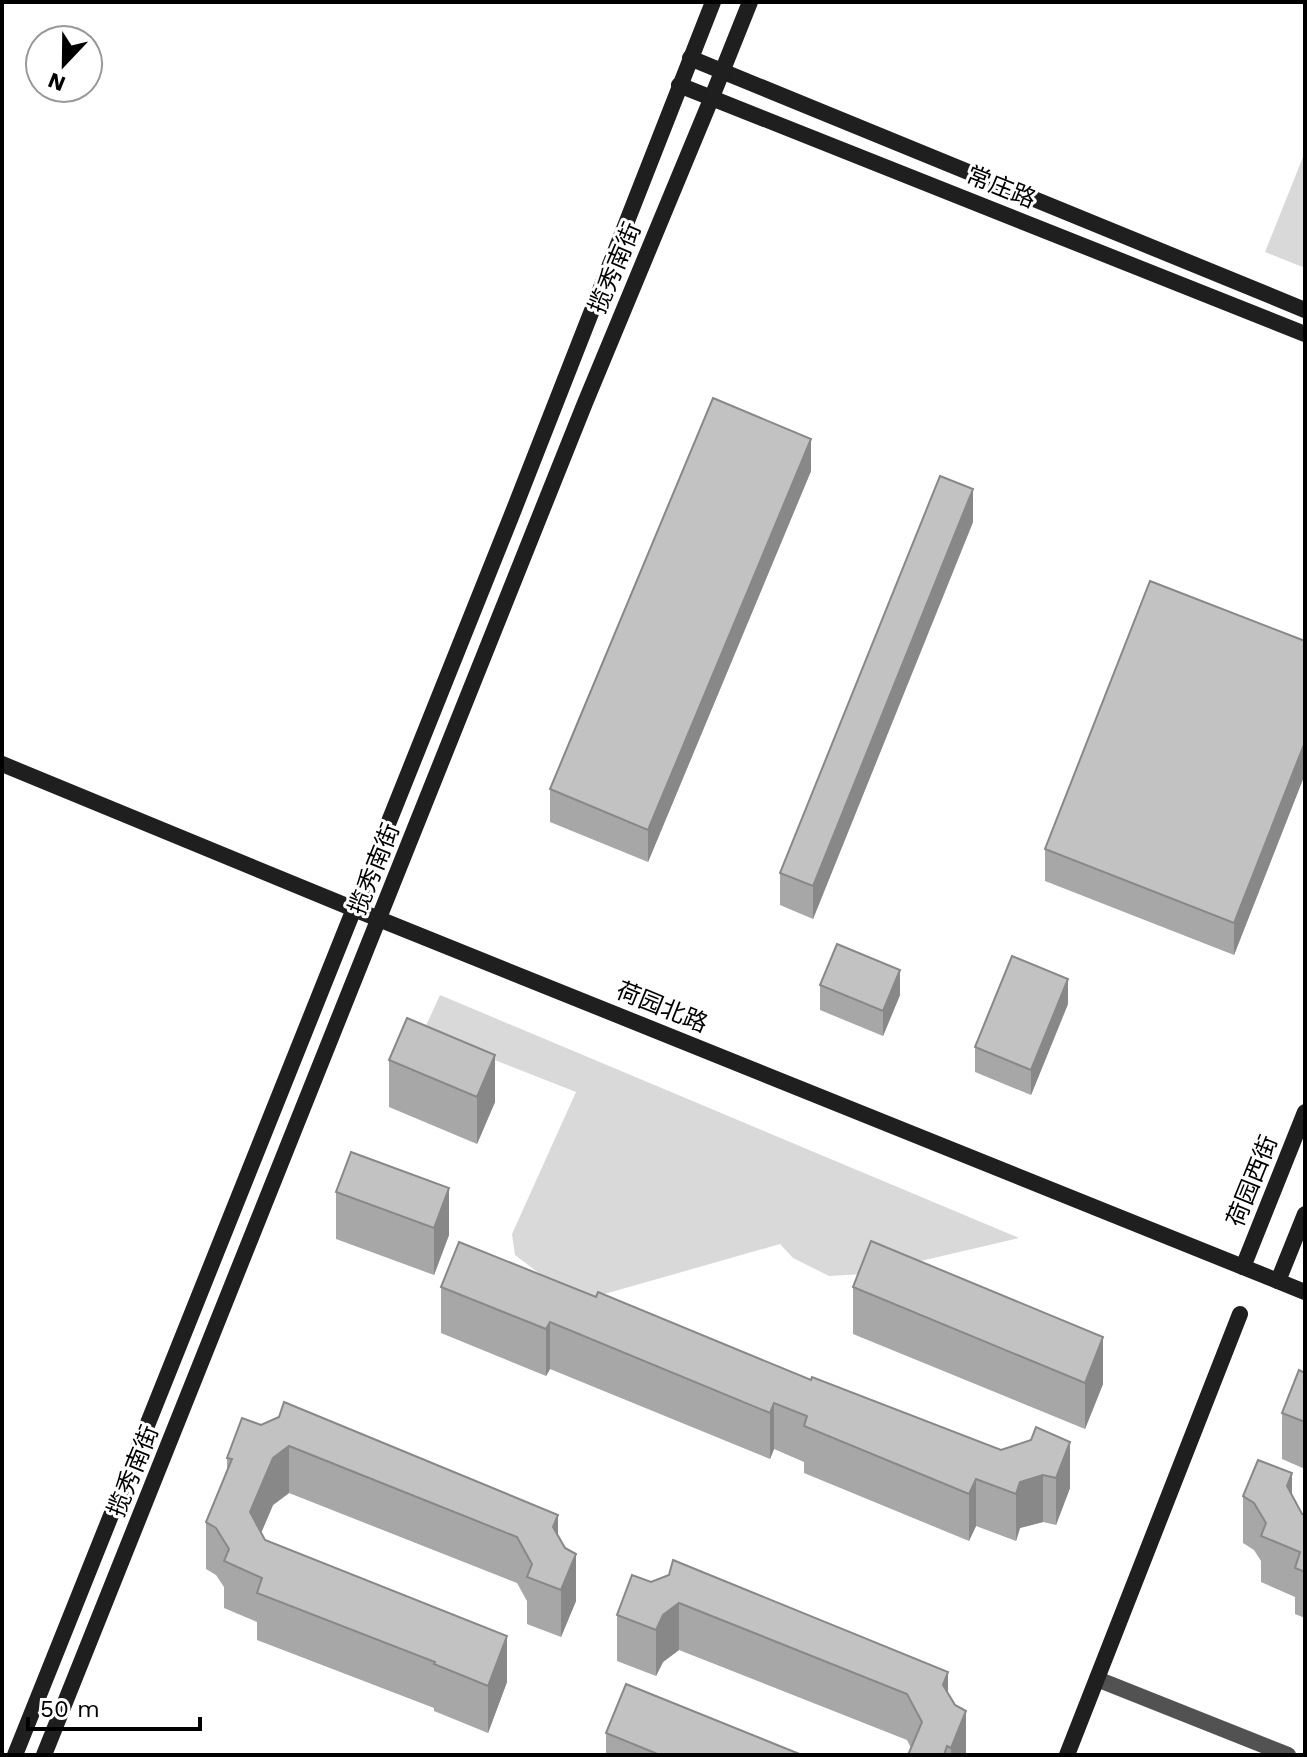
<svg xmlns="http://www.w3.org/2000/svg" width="1307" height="1757" font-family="'Work Sans','Noto Sans SC',sans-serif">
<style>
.green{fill:#d9d9d9}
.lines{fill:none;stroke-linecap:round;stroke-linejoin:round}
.street{stroke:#525252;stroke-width:16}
.secondary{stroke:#1f1f1f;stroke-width:16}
.wall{fill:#a7a7a7}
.shaded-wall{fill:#888}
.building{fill:#c2c2c2;stroke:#888;stroke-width:2}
.labels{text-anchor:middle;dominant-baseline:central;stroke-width:6;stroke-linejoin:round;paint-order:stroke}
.street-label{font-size:24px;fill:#000;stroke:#fff}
</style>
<rect width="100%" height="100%" fill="#fff"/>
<g class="green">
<polygon points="1305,152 1305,268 1265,252"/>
<polygon points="440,995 1019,1238 865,1274 829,1276 793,1258 780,1244 594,1297 544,1277 515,1255 512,1234 576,1092 423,1032"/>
</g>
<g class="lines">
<polyline class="street" points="1097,1679 1288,1755"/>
<g class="secondary">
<polyline points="690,58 1305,310"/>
<polyline points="679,85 1305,334"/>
<polyline points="2,764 354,909 1305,1292"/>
<polyline points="1243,1267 1305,1112"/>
<polyline points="1278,1281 1305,1214"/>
<polyline points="15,1755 511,517 713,2"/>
<polyline points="44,1755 585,403 712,97 750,2"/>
<polyline points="1067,1755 1240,1314"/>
</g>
</g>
<g class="wall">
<polygon points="811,471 648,862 550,822 550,789"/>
<polygon points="973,522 813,919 780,905 780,873"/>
<polygon points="1305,641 1305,774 1234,955 1045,881 1045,849"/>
<polygon points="820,985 900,995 883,1036 820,1010"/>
<polygon points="1068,1004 1031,1095 975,1072 975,1047"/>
<polygon points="389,1060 495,1102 477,1144 389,1107"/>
<polygon points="351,1152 449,1235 434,1275 336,1239 336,1192"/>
<polygon points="441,1287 596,1297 811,1380 1001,1450 1031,1440 1070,1488 1056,1525 1043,1522 1020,1528 1016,1541 976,1526 969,1541 804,1473 804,1462 774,1449 770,1459 550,1369 546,1376 441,1333"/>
<polygon points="853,1287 1103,1384 1085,1429 853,1334"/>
<polygon points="1305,1373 1305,1469 1282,1459 1282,1413"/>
<polygon points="242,1418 558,1536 576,1601 561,1637 527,1624 527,1601 517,1583 289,1493 273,1505 261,1533 265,1540 507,1682 488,1733 434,1711 434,1708 257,1640 257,1622 224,1608 224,1587 216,1575 206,1569 206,1522 227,1470 227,1458"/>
<polygon points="1243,1496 1292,1496 1302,1514 1305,1515 1305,1618 1295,1614 1295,1597 1261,1582 1261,1561 1254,1550 1243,1543"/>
<polygon points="632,1575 948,1693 966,1755 908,1755 911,1748 907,1740 679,1650 663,1662 656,1676 617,1661 617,1615"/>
<polygon points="606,1733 802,1755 606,1755"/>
</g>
<g class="shaded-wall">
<polygon points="811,439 811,471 648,862 648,830"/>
<polygon points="973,489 973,522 813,919 813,886"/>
<polygon points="1305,742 1305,774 1234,955 1234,923"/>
<polygon points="900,970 900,995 883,1036 883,1011"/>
<polygon points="1068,979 1068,1004 1031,1095 1031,1070"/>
<polygon points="495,1055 495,1102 477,1144 477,1097"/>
<polygon points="449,1188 449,1235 434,1275 434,1228"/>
<polygon points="550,1322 550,1369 546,1376 546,1329"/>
<polygon points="1103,1337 1103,1384 1085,1429 1085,1383"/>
<polygon points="774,1403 774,1449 770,1459 770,1413"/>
<polygon points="1070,1442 1070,1488 1056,1525 1056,1478"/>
<polygon points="289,1446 289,1493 273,1505 250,1559 250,1512 273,1458"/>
<polygon points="1292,1473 1292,1520 1287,1486"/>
<polygon points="1043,1475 1043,1522 1020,1528 1016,1541 1016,1494 1020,1482"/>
<polygon points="976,1479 976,1526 969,1541 969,1494"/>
<polygon points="558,1515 558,1562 553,1527"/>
<polygon points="576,1554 576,1601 561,1637 561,1590"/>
<polygon points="679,1603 679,1650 663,1662 656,1676 656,1630 663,1615"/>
<polygon points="507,1636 507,1682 488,1733 488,1686"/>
<polygon points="948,1672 948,1719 943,1685"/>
<polygon points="966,1711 966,1755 951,1755 951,1748"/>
</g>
<g class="building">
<polygon points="713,398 811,439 648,830 550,789"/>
<polygon points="940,476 973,489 813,886 780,873"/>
<polygon points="1150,581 1305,641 1305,742 1234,923 1045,849"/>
<polygon points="837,944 900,970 883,1011 820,985"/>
<polygon points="1012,956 1068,979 1031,1070 975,1047"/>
<polygon points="407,1018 495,1055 477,1097 389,1060"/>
<polygon points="351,1152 449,1188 434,1228 336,1192"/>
<polygon points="871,1241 1103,1337 1085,1383 853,1287"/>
<polygon points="459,1242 596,1297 598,1292 811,1380 812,1377 1001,1450 1031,1440 1036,1427 1070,1442 1056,1478 1043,1475 1020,1482 1016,1494 976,1479 969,1494 804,1426 807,1416 774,1403 770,1413 550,1322 546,1329 441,1287"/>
<polygon points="1299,1370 1305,1373 1305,1422 1282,1413"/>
<polygon points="284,1402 558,1515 553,1527 565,1548 576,1554 561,1590 527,1577 532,1564 517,1537 289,1446 273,1458 250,1512 265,1540 507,1636 488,1686 434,1664 435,1662 257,1593 262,1578 224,1561 229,1549 216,1528 206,1522 232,1459 227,1458 242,1418 261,1425 279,1417"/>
<polygon points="1258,1460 1292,1473 1287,1486 1302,1514 1305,1515 1305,1572 1295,1568 1300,1552 1261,1536 1266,1523 1254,1503 1243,1496"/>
<polygon points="673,1560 948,1672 943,1685 955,1705 966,1711 951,1748 947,1746 944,1755 908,1755 922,1722 907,1694 679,1603 663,1615 656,1630 617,1615 632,1575 651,1582 669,1575"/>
<polygon points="626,1684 802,1755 660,1755 606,1733"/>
</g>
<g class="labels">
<g class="street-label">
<text transform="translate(1001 187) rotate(22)">常庄路</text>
<text transform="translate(615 268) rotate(-67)">揽秀南街</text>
<text transform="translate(374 869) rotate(-68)">揽秀南街</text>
<text transform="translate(662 1007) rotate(22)">荷园北路</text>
<text transform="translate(1252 1181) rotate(-68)">荷园西街</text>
<text transform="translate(133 1471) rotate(-68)">揽秀南街</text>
</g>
</g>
<rect width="1307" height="1757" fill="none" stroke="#000000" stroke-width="8"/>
<g transform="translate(64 64) rotate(202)"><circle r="38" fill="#ffffff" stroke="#999999" stroke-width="2"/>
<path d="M0-6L14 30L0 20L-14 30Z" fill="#000000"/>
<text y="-12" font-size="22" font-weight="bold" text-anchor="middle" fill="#000000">N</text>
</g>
<path d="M28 1717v12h172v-12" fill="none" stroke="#000000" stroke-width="4"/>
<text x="40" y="1717" font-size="24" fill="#000000" stroke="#ffffff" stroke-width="6" paint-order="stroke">50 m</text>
</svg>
